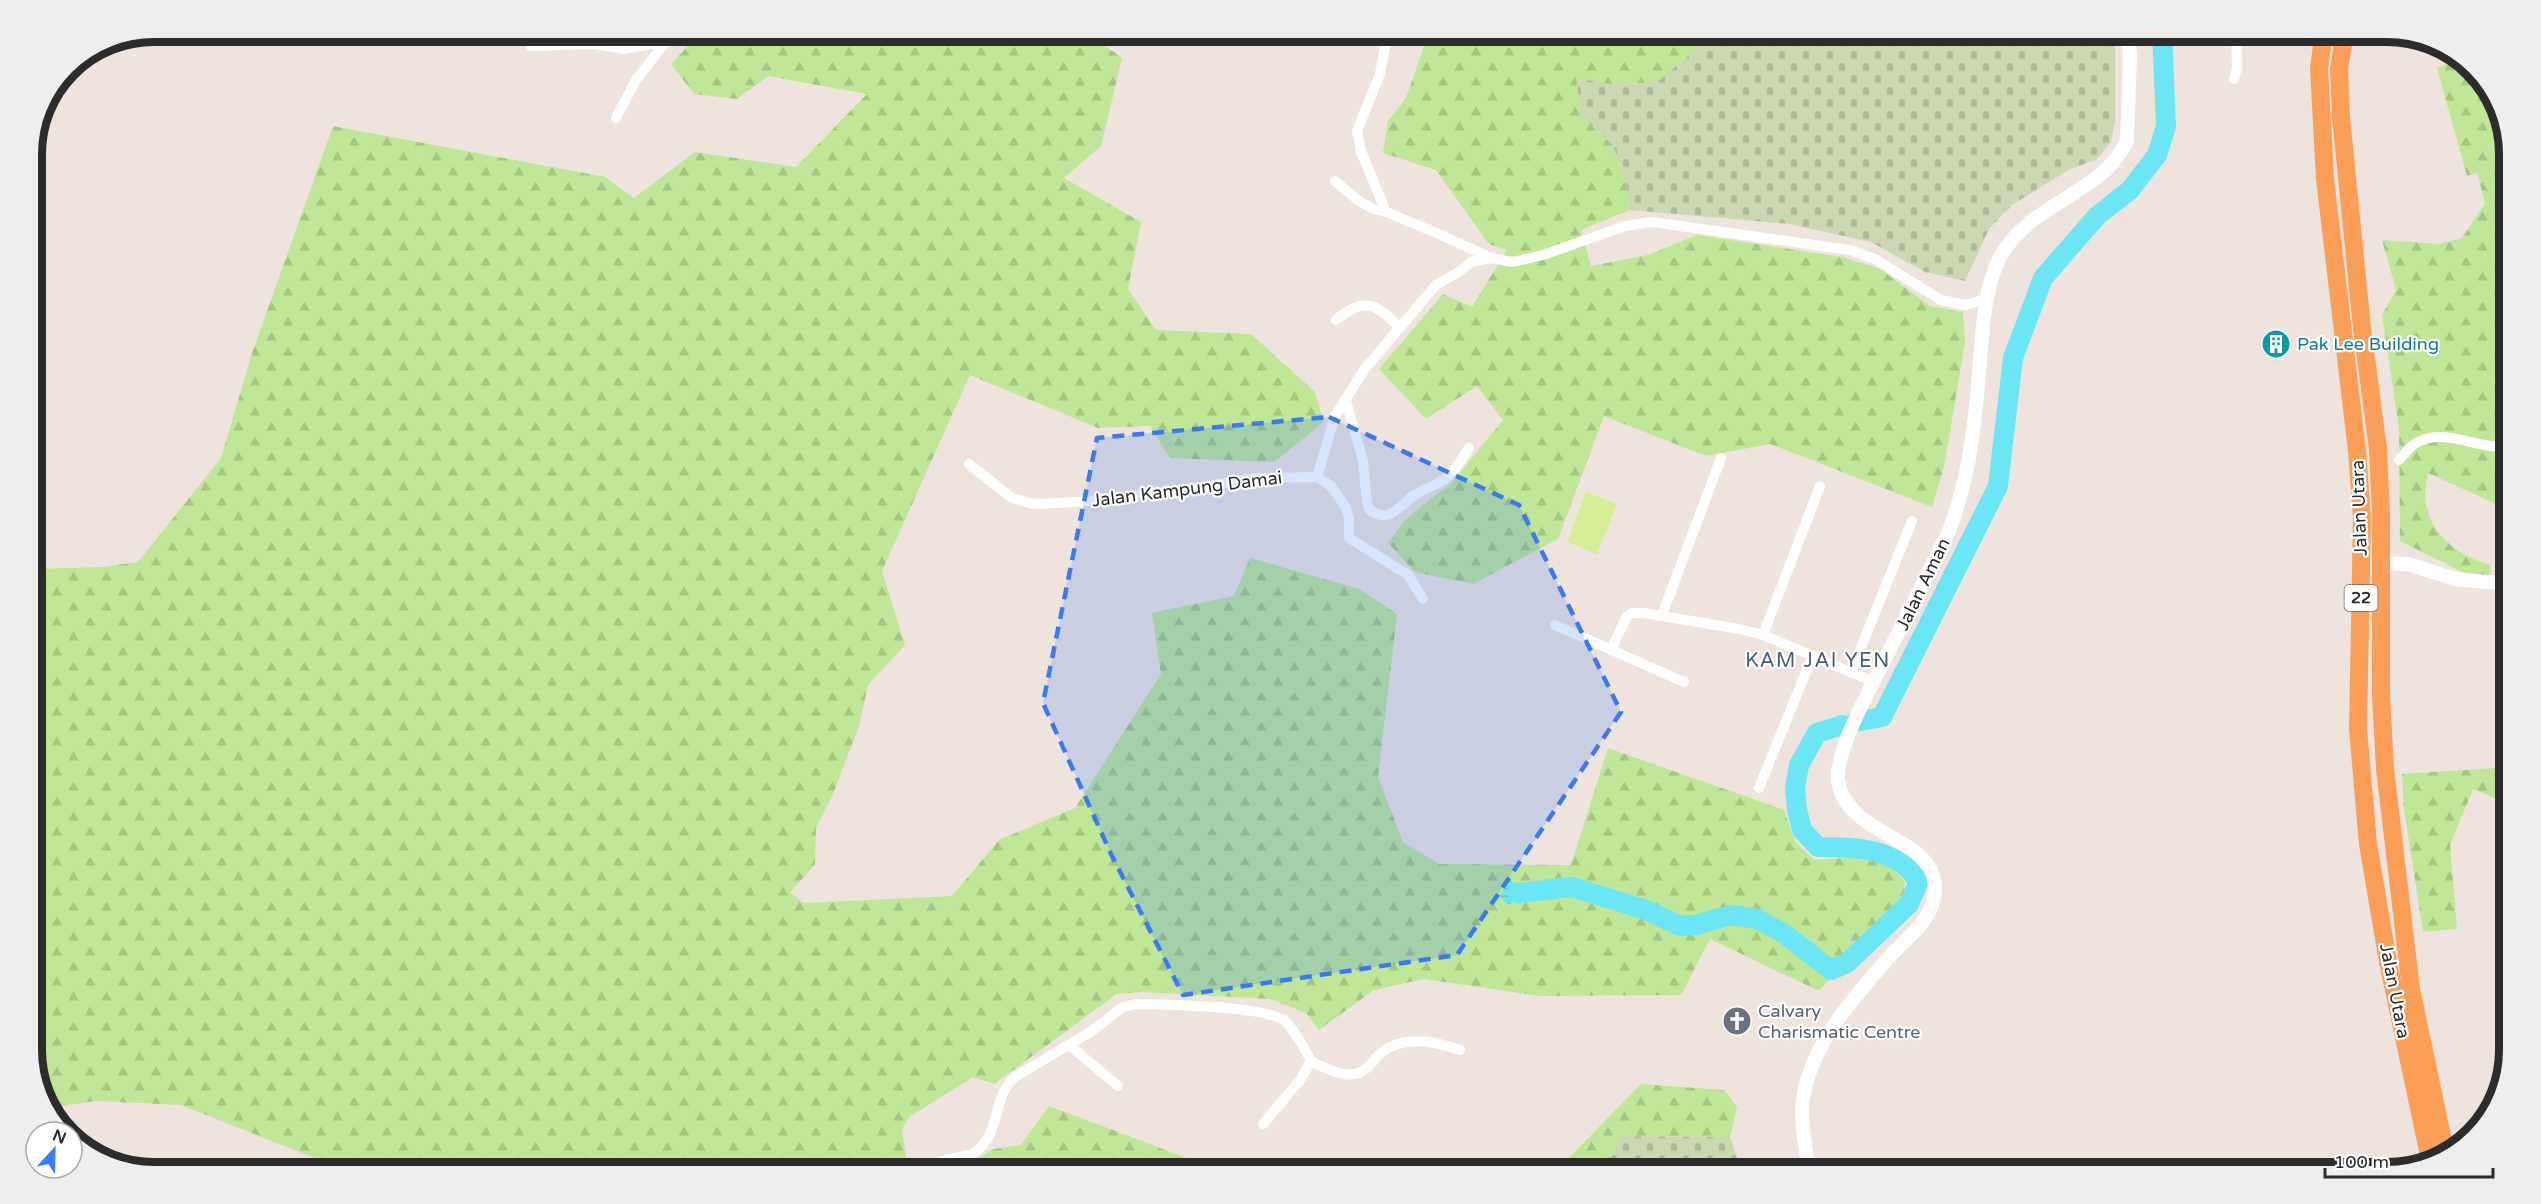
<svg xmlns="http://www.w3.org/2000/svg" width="2541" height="1204" font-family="'Varela Round',sans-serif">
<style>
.forest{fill:url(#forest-firs)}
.cemetery{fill:url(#cemetery-stones)}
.pitch{fill:#d6ee93}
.water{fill:url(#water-rules)}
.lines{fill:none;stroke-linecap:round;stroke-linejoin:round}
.river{stroke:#6ce6f4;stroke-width:20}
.minor{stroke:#fff;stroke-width:10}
.tertiary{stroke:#fff;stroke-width:14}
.trunk{stroke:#fb9e58;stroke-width:18}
.marked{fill:#387af4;fill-opacity:0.2;stroke:#387af4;stroke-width:4.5;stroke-dasharray:12 8;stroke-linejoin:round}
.labels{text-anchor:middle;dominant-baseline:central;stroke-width:4.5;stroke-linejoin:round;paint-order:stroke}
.shield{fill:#fff;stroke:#6b6b6b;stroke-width:1.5}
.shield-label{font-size:16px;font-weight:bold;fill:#2c2c2c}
.culture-label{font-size:18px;fill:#0d838f;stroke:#fff;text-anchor:start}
.street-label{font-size:18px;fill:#2c2c2c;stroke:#fff}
.worship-label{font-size:18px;fill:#5b616d;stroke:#fff;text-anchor:start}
.neighbourhood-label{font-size:20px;letter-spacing:1.5px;fill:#495c7f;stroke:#fff}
.rim{fill:none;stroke:#2c2c2c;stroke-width:8}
</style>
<defs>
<pattern id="forest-firs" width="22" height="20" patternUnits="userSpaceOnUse" patternTransform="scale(1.5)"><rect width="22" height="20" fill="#bfe797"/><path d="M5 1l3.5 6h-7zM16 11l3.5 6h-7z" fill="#a4c682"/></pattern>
<pattern id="cemetery-stones" width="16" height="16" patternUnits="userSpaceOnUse" patternTransform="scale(1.5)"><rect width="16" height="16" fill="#ccd8b4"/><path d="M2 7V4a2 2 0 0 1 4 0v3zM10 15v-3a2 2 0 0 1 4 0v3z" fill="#afba9b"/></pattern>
<pattern id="water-rules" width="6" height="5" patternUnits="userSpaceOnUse" patternTransform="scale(1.5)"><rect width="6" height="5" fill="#6ce6f4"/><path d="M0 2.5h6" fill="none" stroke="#5ec5d1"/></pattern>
</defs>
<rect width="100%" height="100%" fill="#eee4dd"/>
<g class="forest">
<path d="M701,32H1086L1122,58L1101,146L1064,178L1141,222L1128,289L1156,330L1251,334L1315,392L1324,422L1274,462L1170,458L1150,426L1098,428L970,375L882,571L905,645L868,685L859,726L832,797L816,828L815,864L790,893L804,903L952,896L999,840L1075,808L1161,674L1152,613L1234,596L1250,558L1359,589L1397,614L1378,777L1403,842L1439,864L1571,865L1608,748L1784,810L1795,842L1815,860C1849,858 1883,850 1905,883L1903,897L1819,991L1710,939L1681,995L1540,996L1424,979L1374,990L1319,1030L1306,1013L1270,999L1143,992L1117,994L994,1084L973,1077L909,1117L902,1129L907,1164L874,1172H350L181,1105L96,1101L55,1107L50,1112L32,1058V569L102,567L138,562L221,458L252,353L333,126L605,177L634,198L695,152L796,167L867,94L768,76L737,99L694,94L671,64Z"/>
<polygon points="1429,32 1717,32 1657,82 1616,85 1577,79 1581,116 1613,145 1626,184 1630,210 1581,230 1591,266 1648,255 1697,235 1843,257 1880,269 1930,306 1963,312 1965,342 1944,467 1932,507 1770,444 1706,456 1604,416 1558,539 1473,584 1415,572 1388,543 1405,520 1430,499 1450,485 1503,420 1477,386 1426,419 1379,369 1443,294 1472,307 1507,250 1489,244 1436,170 1383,153 1388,121 1406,98"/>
<path d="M2449,51L2489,86L2509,146V296L2494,384L2509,382V510L2428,473C2415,519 2448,554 2491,565L2489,579L2471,576L2400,541L2399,428L2382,315L2396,290L2382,240L2438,244L2462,238L2485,203L2477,173L2467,176L2437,68L2453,62Z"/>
<polygon points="2509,767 2509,804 2473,789 2450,845 2457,929 2423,932 2404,809 2402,774"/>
<polygon points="1641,1084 1724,1090 1737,1107 1730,1137 1620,1136 1604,1172 1555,1172"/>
<polygon points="1049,1106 1216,1169 1271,1158 1289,1172 958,1172 993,1149 1021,1145"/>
</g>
<g class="cemetery">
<polygon points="1717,32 1839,32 1844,36 1850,32 2115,32 2115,121 2111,142 2096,160 2070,169 2012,205 1989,229 1965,281 1925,272 1871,242 1789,224 1630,210 1626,184 1613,145 1581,116 1576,78 1616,85 1657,82"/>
<polygon points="1620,1136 1730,1137 1739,1164 1747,1172 1604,1172"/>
</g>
<polygon class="pitch" points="1586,492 1617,504 1597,554 1567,542"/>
<polygon class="water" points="1509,878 1518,889 1516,898 1509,905 1499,895 1503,893 1504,883"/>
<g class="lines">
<g class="river">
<polyline points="1855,722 1882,717 1998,486 2013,358 2043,278 2097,216 2130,190 2157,155 2166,126 2162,32"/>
<path d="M1518,893L1572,887L1646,910L1680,926L1695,925L1731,915L1757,919L1783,933L1831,970L1847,963L1909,904L1919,881C1914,876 1908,868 1902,864C1879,847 1845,847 1818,847L1802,830L1797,810L1795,788L1799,765L1817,733L1842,725"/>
</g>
<g class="minor">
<polyline points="1386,41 1380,74 1357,131 1361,151 1386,212"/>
<polyline points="531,46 594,44 625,49 651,44 664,44 679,32"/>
<polyline points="2234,79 2237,68 2236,32"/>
<polyline points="616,118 636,80 664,44"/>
<polyline points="1335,181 1359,201 1373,209 1386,212 1441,235 1491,258 1513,262 1543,255 1625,226 1652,222 1850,250 1875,259 1941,300 1966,305 1988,298"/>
<path d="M1336,320C1364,296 1377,304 1400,328"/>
<path d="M1346,401L1363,461L1367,503L1369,509C1388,525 1399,507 1413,496C1423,489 1436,486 1446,478C1456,471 1462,458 1469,448"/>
<path d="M2399,460C2404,455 2410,446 2416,443C2445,426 2479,451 2509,446"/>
<polyline points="969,464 1012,498 1033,504 1096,501 1197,488 1256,478 1317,477 1331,486 1345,506 1349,518 1349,538 1408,575 1423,599"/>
<polyline points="1317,477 1335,416 1364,370 1436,285 1459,272 1471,262 1491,258"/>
<polyline points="1662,615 1721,458"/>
<polyline points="1555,625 1684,682"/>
<polyline points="1763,635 1820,486"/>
<polyline points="1611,650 1627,616 1632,613 1644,613 1739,629 1763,635 1874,682"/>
<polyline points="1851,672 1912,521"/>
<polyline points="1759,788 1812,657"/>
<polyline points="1069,1045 1118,1086"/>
<path d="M1311,1061C1323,1067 1342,1077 1355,1074C1367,1072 1372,1061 1380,1054C1402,1034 1435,1041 1460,1050"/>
<path d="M924,1172C929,1169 934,1164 940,1162C952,1156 970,1159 980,1148C1001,1128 993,1095 1015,1077L1092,1031L1123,1007L1135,1004C1163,1005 1267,1005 1286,1022C1297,1033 1304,1048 1311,1061L1301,1079L1263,1124"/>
</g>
<g class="tertiary">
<polyline points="2380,563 2408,564 2455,579 2509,584"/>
<path d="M1808,1172C1808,1152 1801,1130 1802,1109C1806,1048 1853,999 1891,955C1906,939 1927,924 1933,902C1951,835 1844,841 1838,779C1836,748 1872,686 1886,657C1907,615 1928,573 1949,531C1967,484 1974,435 1978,384C1982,347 1982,293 1999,259C2029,202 2102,195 2127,141L2130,54L2127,32"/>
</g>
<g class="trunk">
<polyline points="2324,32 2319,68 2325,179 2357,451 2362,518 2358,729 2368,844 2388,962 2430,1160"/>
<polyline points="2345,32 2339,69 2341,117 2362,328 2378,449 2381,513 2381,695 2385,769 2411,989 2446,1155"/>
</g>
</g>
<path class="marked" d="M1329,417L1519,505L1621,712L1457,955L1183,995L1111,854L1043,703L1097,438Z"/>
<defs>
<g id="building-disc" transform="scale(1.5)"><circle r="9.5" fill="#0f9aa8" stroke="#fff"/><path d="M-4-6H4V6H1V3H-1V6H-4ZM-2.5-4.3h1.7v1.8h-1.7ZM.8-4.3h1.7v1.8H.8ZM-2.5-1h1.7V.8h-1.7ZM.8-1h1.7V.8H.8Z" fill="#fff"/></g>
<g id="church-disc" transform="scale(1.5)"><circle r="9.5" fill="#6b7280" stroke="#fff"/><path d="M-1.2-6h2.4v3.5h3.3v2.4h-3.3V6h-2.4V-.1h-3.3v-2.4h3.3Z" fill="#fff"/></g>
</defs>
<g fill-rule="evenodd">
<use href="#building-disc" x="2276" y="344"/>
<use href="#church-disc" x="1737" y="1021"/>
</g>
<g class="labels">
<rect class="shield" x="2344.5" y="585" width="33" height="26" rx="4.5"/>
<g class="shield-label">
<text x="2361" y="598">22</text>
</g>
<g class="culture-label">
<text x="2297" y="344">Pak Lee Building</text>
</g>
<g class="street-label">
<text transform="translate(1187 489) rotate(-7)">Jalan Kampung Damai</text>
<text transform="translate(2359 508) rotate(-92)">Jalan Utara</text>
<text transform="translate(1923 584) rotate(-64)">Jalan Aman</text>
<text transform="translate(2395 991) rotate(79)">Jalan Utara</text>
</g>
<g class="worship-label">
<text x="1758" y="1011">Calvary<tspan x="1758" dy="21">Charismatic Centre</tspan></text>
</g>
<g class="neighbourhood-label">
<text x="1818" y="661">KAM JAI YEN</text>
</g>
</g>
<path d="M0 0H2541V1204H0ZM154 42H2387A112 112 0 0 1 2499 154V1050A112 112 0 0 1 2387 1162H154A112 112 0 0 1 42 1050V154A112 112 0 0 1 154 42Z" fill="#eee" fill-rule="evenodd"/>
<path class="rim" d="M154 42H2387A112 112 0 0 1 2499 154V1050A112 112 0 0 1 2387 1162H154A112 112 0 0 1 42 1050V154A112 112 0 0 1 154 42Z"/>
<g transform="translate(54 1150) rotate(22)"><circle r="28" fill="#ffffff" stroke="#ababab" stroke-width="1.5"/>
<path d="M0-4.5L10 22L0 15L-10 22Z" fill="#397eff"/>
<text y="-9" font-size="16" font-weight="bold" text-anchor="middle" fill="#2c2c2c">N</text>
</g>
<path d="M2325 1168v9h168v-9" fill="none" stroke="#2c2c2c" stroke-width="3"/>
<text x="2334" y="1168" font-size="18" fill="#2c2c2c" stroke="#ffffff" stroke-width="4.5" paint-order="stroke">100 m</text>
</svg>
